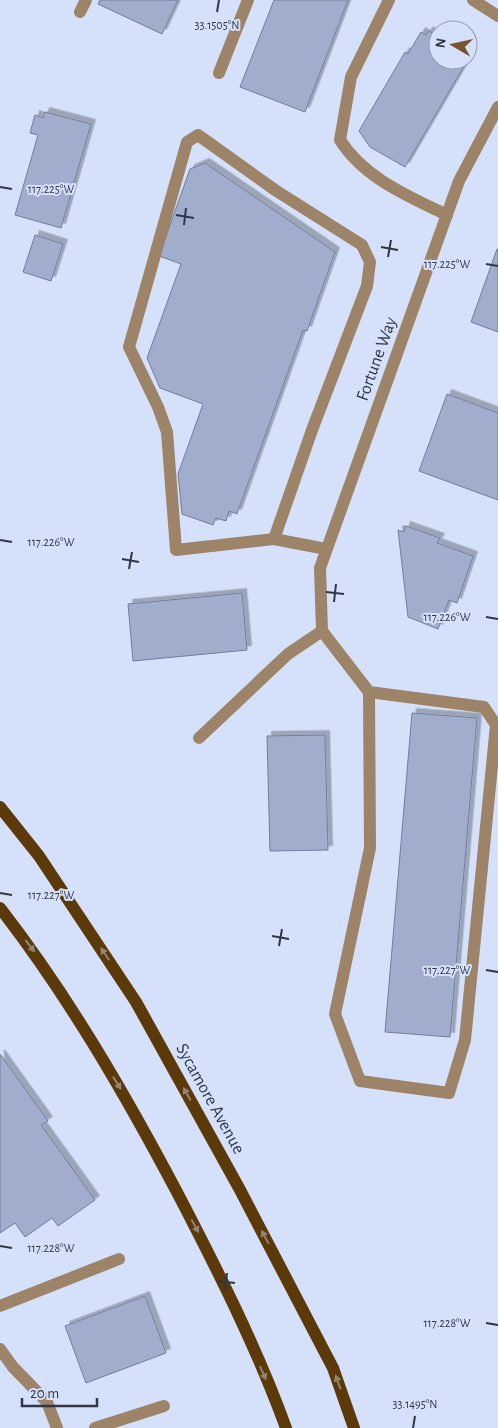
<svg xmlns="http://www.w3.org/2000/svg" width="498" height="1428" font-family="'Alegreya Sans',sans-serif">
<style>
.building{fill:#a0adcd;stroke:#707d9b;filter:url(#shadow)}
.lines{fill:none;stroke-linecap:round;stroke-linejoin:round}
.minor{stroke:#9d8367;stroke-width:12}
.major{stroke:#5c3909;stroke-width:12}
.oneway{fill:#928576}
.ticks{fill:none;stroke:#303643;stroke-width:2}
.labels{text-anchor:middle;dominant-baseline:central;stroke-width:4;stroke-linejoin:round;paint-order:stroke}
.street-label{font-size:18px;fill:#303643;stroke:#d5e1fb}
.ticks-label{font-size:12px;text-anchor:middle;fill:#303643;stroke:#d5e1fb;stroke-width:4;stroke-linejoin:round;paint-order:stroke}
</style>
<defs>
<filter id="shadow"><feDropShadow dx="4.5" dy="-4.5" stdDeviation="0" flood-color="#0004"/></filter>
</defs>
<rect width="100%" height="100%" fill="#d5e1fb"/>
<g class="building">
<polygon points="100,0 178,0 162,34 98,4"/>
<polygon points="274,0 348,0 305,112 240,87"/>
<polygon points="429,31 438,37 438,60 467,61 405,167 370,147 359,131 405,52 408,54 421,32 426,35"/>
<polygon points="45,112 91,124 61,228 15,215 38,135 30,133 35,115 43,118"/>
<polygon points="205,163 335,252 307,331 303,330 237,514 229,511 226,521 216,518 213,525 182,514 178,474 203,404 160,388 147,358 181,264 159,256 190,169"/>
<polygon points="35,235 63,244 51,281 23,272"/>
<polygon points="497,249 498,249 498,332 471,322"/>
<polygon points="447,394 498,413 498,500 419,471"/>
<polygon points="406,526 440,538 437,543 473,556 457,603 449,600 438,629 408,617 398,530 404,532"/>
<polygon points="242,593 247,650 133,661 128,604"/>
<polygon points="412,713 477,718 450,1037 385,1032"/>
<polygon points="325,735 328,850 270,851 267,736"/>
<polygon points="0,1054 48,1121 41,1125 95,1200 58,1226 52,1218 25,1237 15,1223 0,1233"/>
<polygon points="145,1296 166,1353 86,1383 65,1326"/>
</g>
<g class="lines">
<g class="minor">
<path d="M389,0L351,77L340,140C364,178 408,196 447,215"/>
<polyline points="473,0 498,16"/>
<polyline points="80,12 86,0"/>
<polyline points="219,73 248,0"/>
<polyline points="274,539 312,430 367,286 370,262 362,245 275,190 198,135 187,142 129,347 158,407 167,432 176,550 274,539 326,549"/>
<polyline points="322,631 369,692 370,848 335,1014 360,1081 449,1093 465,1040 496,725 484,707 369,692"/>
<polyline points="322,631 320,568 459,181 498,107"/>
<polyline points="199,738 288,654 322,631"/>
<polyline points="0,1306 119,1259"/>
<polyline points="0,1349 13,1367 47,1402 57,1428"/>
<polyline points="95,1428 164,1406"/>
</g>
<g class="major">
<polyline points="0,807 39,856 136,1002 239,1188 333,1368 354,1428"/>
<path d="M0,908C69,997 125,1094 178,1194C217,1269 257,1348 286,1428"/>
</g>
</g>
<defs><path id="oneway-solid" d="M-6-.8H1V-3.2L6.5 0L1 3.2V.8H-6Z" transform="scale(1.25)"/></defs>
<g class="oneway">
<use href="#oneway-solid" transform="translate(30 946) rotate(52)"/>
<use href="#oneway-solid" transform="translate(105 954) rotate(-124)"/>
<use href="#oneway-solid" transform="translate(117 1083) rotate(58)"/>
<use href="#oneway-solid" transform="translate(187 1094) rotate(-119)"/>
<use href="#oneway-solid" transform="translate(195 1226) rotate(62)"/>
<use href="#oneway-solid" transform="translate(265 1237) rotate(-118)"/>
<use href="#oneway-solid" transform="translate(263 1373) rotate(66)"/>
<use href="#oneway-solid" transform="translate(338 1382) rotate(-110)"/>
</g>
<path class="ticks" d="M217,12L219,0M0,187L12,189M176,215L194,218M184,225L186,208M381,247L398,250M388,257L391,240M486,264L498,266M0,540L12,542M122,559L139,562M129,569L132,552M326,592L344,594M334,602L336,584M486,617L498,619M0,893L12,895M272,936L289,939M279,946L282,929M486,970L498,972M0,1246L12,1248M217,1281L235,1283M225,1291L227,1273M486,1323L498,1325M413,1428L415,1416"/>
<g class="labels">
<g class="street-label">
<text transform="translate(377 359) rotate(-70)">Fortune Way</text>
<text transform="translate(210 1099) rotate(61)">Sycamore Avenue</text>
</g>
</g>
<g class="ticks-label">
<text x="217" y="29">33.1505°N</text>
<text x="51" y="193">117.225°W</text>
<text x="447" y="268">117.225°W</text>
<text x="51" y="546">117.226°W</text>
<text x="447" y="621">117.226°W</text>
<text x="51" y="899">117.227°W</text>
<text x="447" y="974">117.227°W</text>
<text x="51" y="1252">117.228°W</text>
<text x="447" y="1327">117.228°W</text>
<text x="415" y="1408">33.1495°N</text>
</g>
<g transform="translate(453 45) rotate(279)"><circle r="24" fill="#d5e1fb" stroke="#939db1"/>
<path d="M0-4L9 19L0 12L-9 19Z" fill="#77542d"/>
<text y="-8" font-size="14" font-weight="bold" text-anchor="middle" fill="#303643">N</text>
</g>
<path d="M22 1398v8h75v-8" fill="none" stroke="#303643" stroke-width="2.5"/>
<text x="30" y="1398" font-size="15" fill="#303643" stroke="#d5e1fb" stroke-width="4" paint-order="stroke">20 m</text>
</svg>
